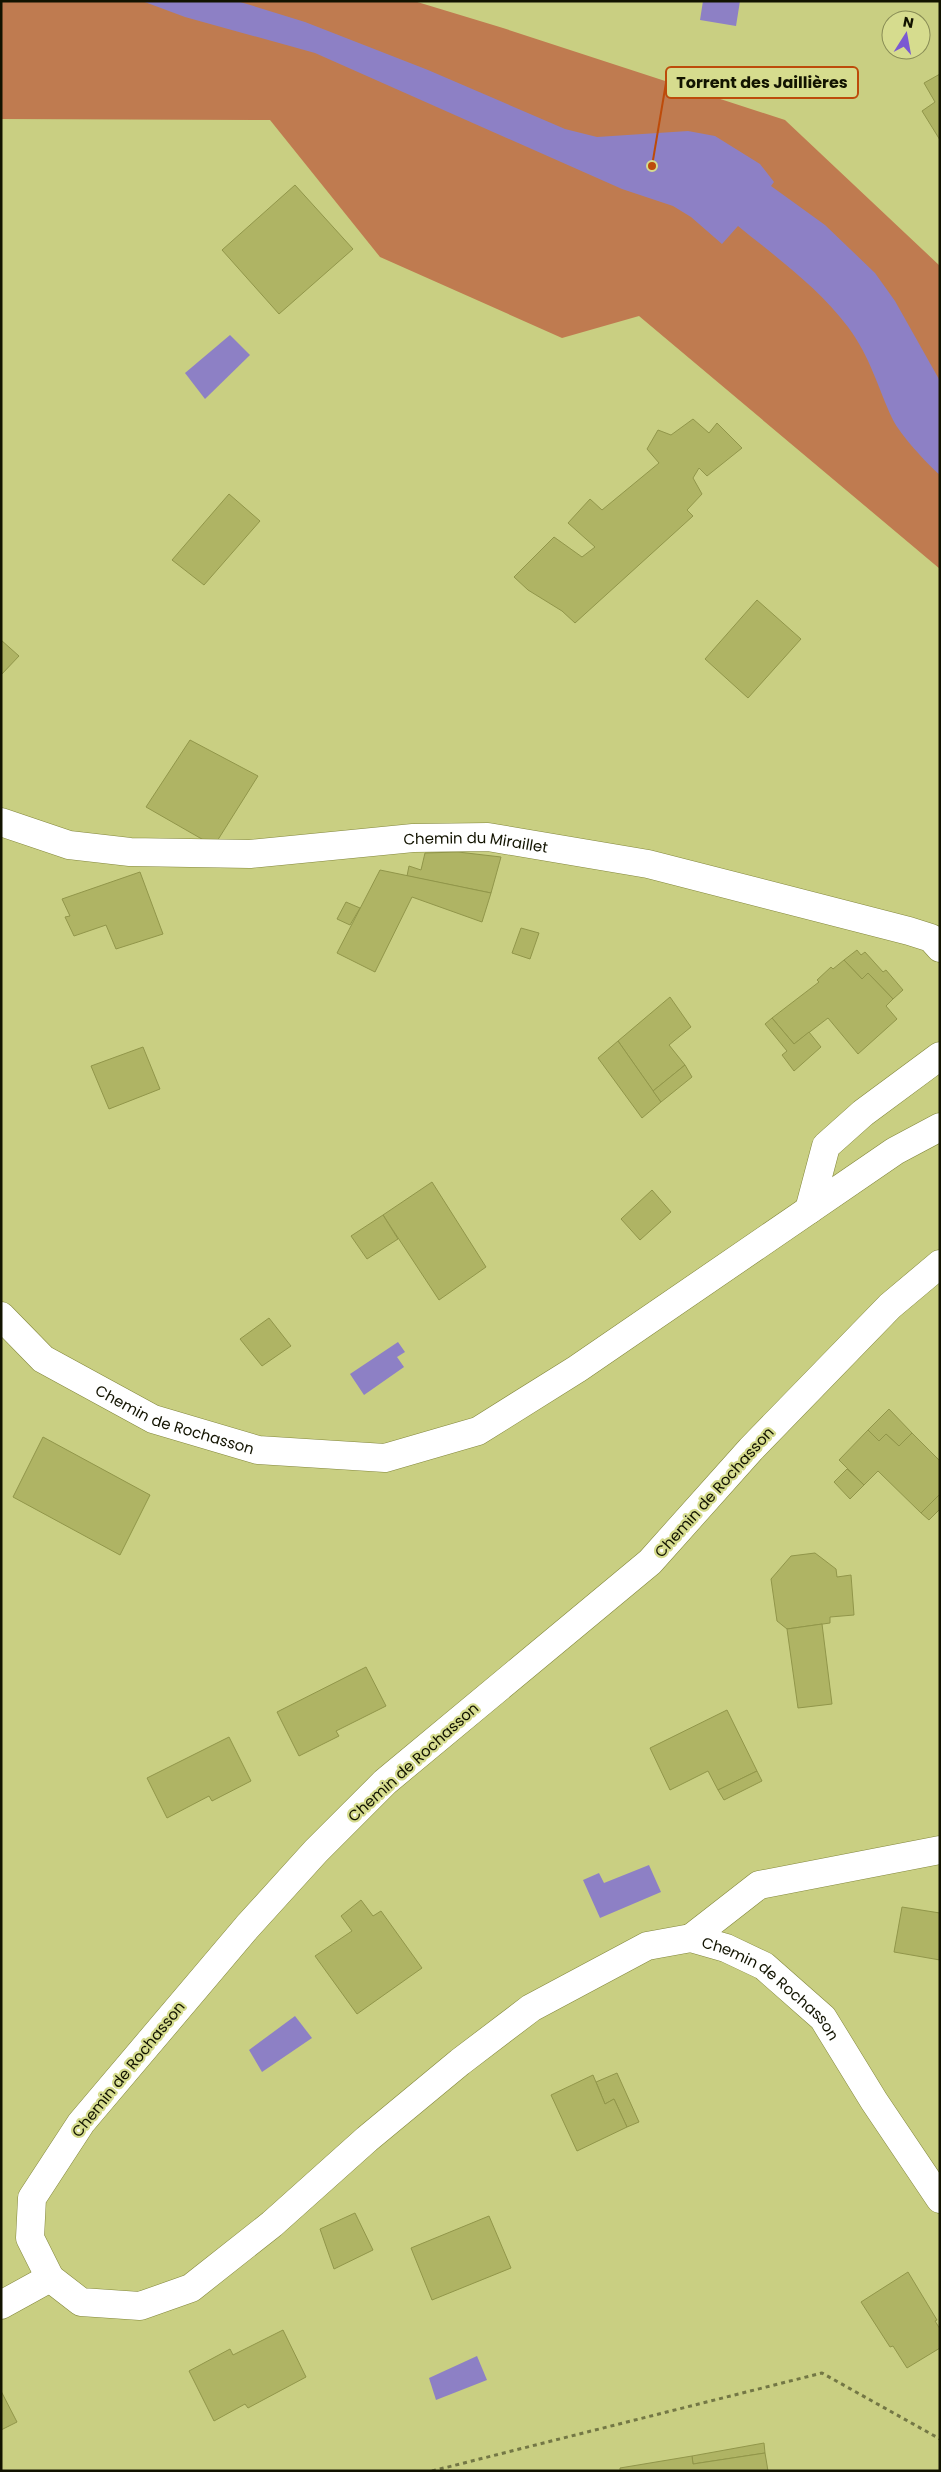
<svg xmlns="http://www.w3.org/2000/svg" width="941" height="2472" font-family="Poppins,sans-serif">
<style>
.forest{fill:#bf7b50}
.water{fill:#8d80c5}
.building{fill:#afb464;stroke:#91964a}
.lines{fill:none;stroke-linecap:round;stroke-linejoin:round}
.minor-casing{stroke:#83873b;stroke-width:29}
.path{stroke:#737745;stroke-width:3;stroke-dasharray:4 4;stroke-linecap:butt}
.minor{stroke:#fff;stroke-width:28}
.labels{text-anchor:middle;dominant-baseline:central;stroke-width:4.5;stroke-linejoin:round;paint-order:stroke}
.street-label{font-size:15px;fill:#121300;stroke:#d6dc8e}
.leader{fill:none;stroke:#bd4b0a;stroke-width:2}
.callout-dot{fill:#bd4b0a;stroke:#d6dc8e;stroke-width:2}
.callout{fill:#d6dc8e;stroke:#bd4b0a;stroke-width:2}
.callout-label{font-size:16px;text-anchor:middle;font-weight:bold;fill:#121300}
</style>
<rect width="100%" height="100%" fill="#c9cf82"/>
<polygon class="forest" points="1,1 414,1 503,28 785,120 940,266 940,569 639,316 562,338 380,257 270,120 1,119"/>
<g class="water">
<path d="M142,1H237L305,22L428,70L565,129L597,137L688,131L715,136L760,164L774,182L771,186L825,225L875,273L895,301L940,381V475C927,464 900,434 893,420C877,386 871,358 848,327C819,288 776,257 738,226L722,244L691,217L673,206L622,189L315,53L185,17Z"/>
<polygon points="703,1 740,1 736,26 700,20"/>
<polygon points="230,335 250,355 205,399 185,373"/>
<polygon points="398,1342 405,1352 397,1357 404,1367 364,1395 350,1374"/>
<polygon points="649,1865 661,1892 600,1918 583,1880 599,1873 604,1883"/>
<polygon points="295,2016 312,2038 262,2072 249,2050"/>
<polygon points="477,2356 487,2380 436,2400 429,2378"/>
</g>
<g class="building">
<polygon points="940,74 940,140 922,111 935,102 924,83"/>
<polygon points="295,185 353,249 279,314 222,250"/>
<polygon points="693,419 709,433 717,423 742,448 707,476 699,468 693,478 702,494 687,510 693,516 575,623 562,611 528,590 514,577 554,537 582,557 595,547 568,523 590,499 602,510 659,463 647,449 658,430 671,435"/>
<polygon points="229,494 260,521 204,585 172,560"/>
<polygon points="757,600 801,639 748,698 705,659"/>
<polygon points="1,640 19,656 1,675"/>
<polygon points="190,740 258,776 214,846 146,807"/>
<polygon points="458,852 501,857 491,893 407,876 409,866 421,870 425,853"/>
<polygon points="380,870 491,893 482,922 412,897 375,972 337,953"/>
<polygon points="140,872 163,934 116,949 106,925 74,936 65,917 70,916 62,899"/>
<polygon points="346,902 360,908 350,925 337,919"/>
<polygon points="521,928 539,933 530,959 512,953"/>
<polygon points="857,950 861,955 865,952 883,972 886,970 903,990 893,999 868,973 862,979 844,960"/>
<polygon points="844,960 862,979 868,973 893,999 886,1006 897,1019 858,1054 828,1018 794,1044 772,1018 819,982 817,980 831,967 833,969"/>
<polygon points="670,997 691,1027 669,1045 685,1065 653,1091 618,1041"/>
<polygon points="772,1018 794,1044 809,1032 821,1047 794,1071 782,1055 787,1051 765,1024"/>
<polygon points="618,1041 661,1102 642,1118 598,1058"/>
<polygon points="143,1047 160,1089 109,1109 91,1066"/>
<polygon points="685,1065 692,1077 661,1102 653,1091"/>
<polygon points="432,1182 486,1267 439,1300 383,1215"/>
<polygon points="652,1190 671,1212 640,1240 621,1219"/>
<polygon points="383,1215 398,1239 367,1259 351,1236"/>
<polygon points="269,1318 291,1346 262,1366 240,1339"/>
<polygon points="889,1409 912,1433 899,1446 886,1434 879,1441 868,1430"/>
<polygon points="868,1430 879,1441 886,1434 899,1446 912,1433 940,1461 940,1494 921,1513 878,1471 864,1485 839,1460"/>
<polygon points="43,1437 150,1495 120,1555 13,1497"/>
<polygon points="847,1469 864,1485 850,1499 834,1482"/>
<polygon points="940,1494 940,1509 929,1520 921,1513"/>
<polygon points="815,1553 836,1569 837,1577 851,1575 854,1615 830,1617 830,1623 787,1629 777,1621 771,1579 791,1556"/>
<polygon points="822,1624 832,1704 798,1708 787,1629"/>
<polygon points="366,1667 386,1706 336,1731 339,1736 299,1756 277,1712"/>
<polygon points="727,1710 757,1771 718,1790 708,1771 670,1790 650,1748"/>
<polygon points="229,1737 251,1781 212,1801 209,1796 167,1818 147,1778"/>
<polygon points="757,1771 762,1781 724,1800 718,1790"/>
<polygon points="361,1900 373,1916 381,1911 422,1968 357,2014 315,1956 352,1931 341,1916"/>
<polygon points="902,1907 940,1913 940,1960 894,1952"/>
<polygon points="617,2073 639,2122 627,2127 614,2099 605,2104 596,2082"/>
<polygon points="593,2075 605,2104 614,2099 627,2127 577,2151 551,2095"/>
<polygon points="355,2213 373,2250 334,2269 320,2229"/>
<polygon points="489,2216 511,2268 432,2300 411,2248"/>
<polygon points="908,2272 937,2320 935,2321 940,2329 940,2348 907,2368 893,2346 890,2347 861,2302"/>
<polygon points="283,2330 306,2377 248,2408 245,2404 214,2421 189,2371 230,2349 233,2355"/>
<polygon points="1,2391 17,2422 1,2430"/>
<polygon points="764,2443 765,2453 693,2464 692,2456"/>
<polygon points="765,2453 768,2471 620,2471 620,2468 692,2456 693,2464"/>
</g>
<g class="lines">
<g class="minor-casing">
<g id="minor">
<path id="s1" d="M1,822L69,845L130,852L250,854L413,838L488,837L648,864L909,931L931,938L940,948"/>
<polyline points="809,1210 826,1146 863,1113 940,1056"/>
<path id="s2" d="M940,1264L890,1306L751,1449L650,1562L385,1782L316,1851L247,1927L81,2123L32,2198L30,2238L50,2278L81,2302L140,2306L191,2288L272,2224L367,2139L460,2062L531,2008L647,1946L691,1938L726,1948L764,1966L823,2018L874,2101L940,2199"/>
<path id="s3" d="M1,1316L43,1359L153,1419L258,1450L385,1458L478,1431L577,1369L895,1151L940,1127"/>
<polyline points="691,1938 759,1885 940,1850"/>
<polyline points="1,2305 50,2278"/>
</g>
</g>
<polyline class="path" points="432,2471 822,2373 940,2439"/>
<use href="#minor" class="minor"/>
</g>
<g class="labels">
<g class="street-label">
<text stroke="none"><textPath href="#s1" startOffset="480">Chemin du Miraillet</textPath></text>
<text stroke="none"><textPath href="#s3" startOffset="206">Chemin de Rochasson</textPath></text>
<text transform="translate(714 1492) rotate(-48)">Chemin de Rochasson</text>
<text transform="translate(413 1762) rotate(-42)">Chemin de Rochasson</text>
<text stroke="none"><textPath href="#s2" startOffset="2258">Chemin de Rochasson</textPath></text>
<text transform="translate(128 2069) rotate(-51)">Chemin de Rochasson</text>
</g>
</g>
<path class="leader" d="M652 166L666 83"/>
<circle class="callout-dot" cx="652" cy="166" r="5"/>
<rect class="callout" x="666" y="67" width="192" height="31" rx="5"/>
<g class="callout-label">
<text x="762" y="88">Torrent des Jaillières</text>
</g>
<rect width="941" height="2472" fill="none" stroke="#121300" stroke-width="5"/>
<g transform="translate(906 35) rotate(11)"><circle r="24" fill="#d6dc8e" stroke="#888c55"/>
<path d="M0-4L9 19L0 12L-9 19Z" fill="#7a59d3"/>
<text y="-8" font-size="14" font-weight="bold" text-anchor="middle" fill="#121300">N</text>
</g>
</svg>
